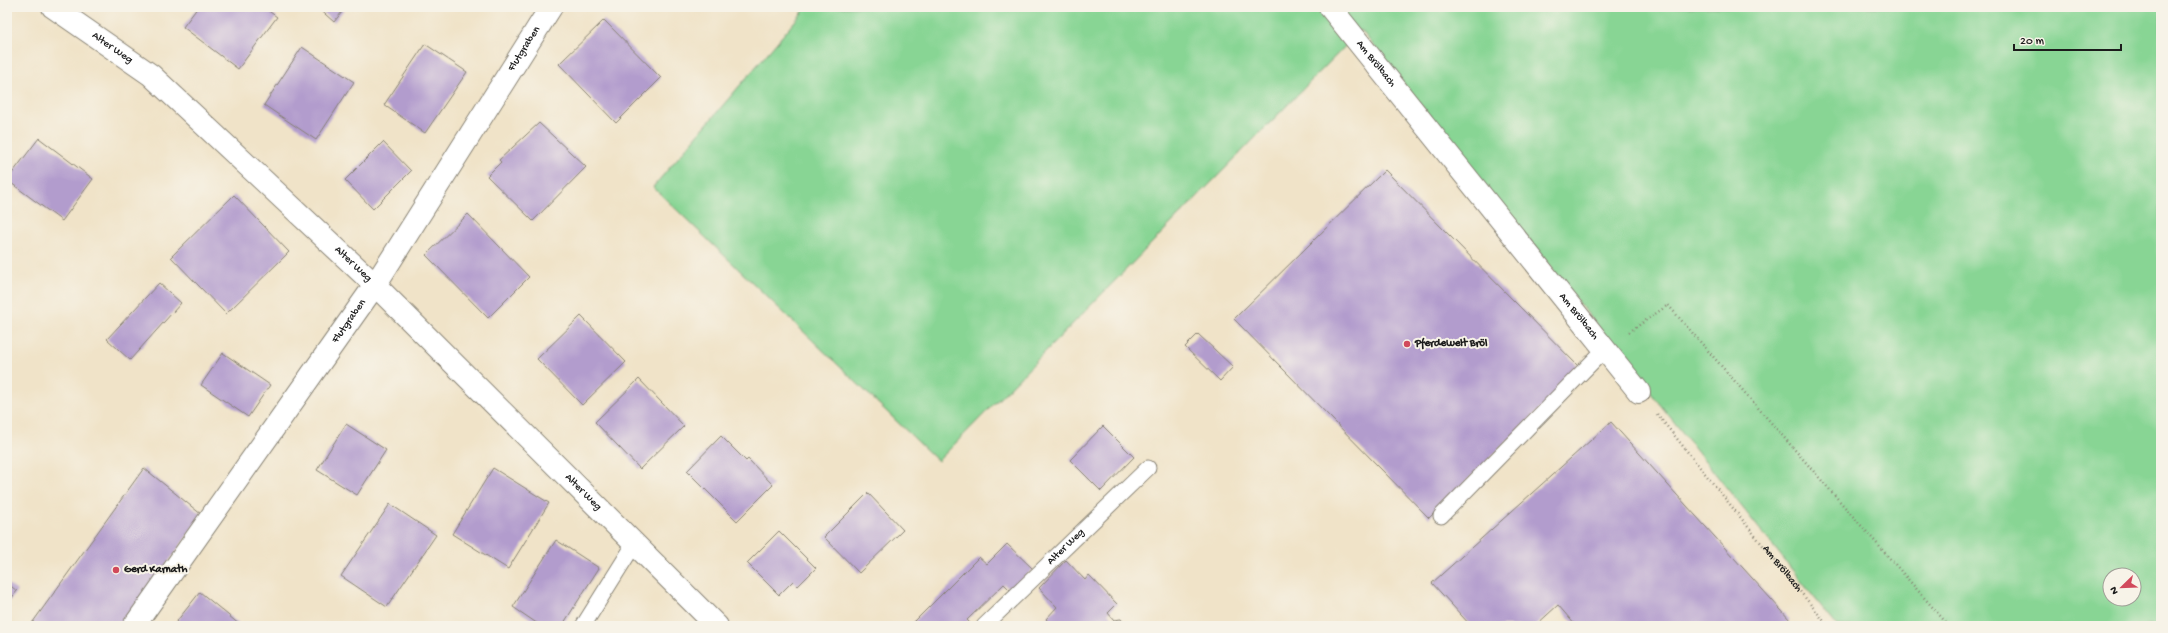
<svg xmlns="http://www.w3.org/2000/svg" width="2168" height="633" font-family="'Gochi Hand',sans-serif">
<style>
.green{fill:#88d594;stroke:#527858;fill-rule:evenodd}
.building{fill:#b29ccd}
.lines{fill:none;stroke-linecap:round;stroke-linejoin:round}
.service-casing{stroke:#868072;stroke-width:17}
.minor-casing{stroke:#868072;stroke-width:24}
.path{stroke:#868072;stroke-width:2.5;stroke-dasharray:1 3;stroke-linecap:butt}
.service{stroke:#fff;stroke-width:15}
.minor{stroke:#fff;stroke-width:22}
.poi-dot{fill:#d1495b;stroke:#f7f3e8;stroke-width:1.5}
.labels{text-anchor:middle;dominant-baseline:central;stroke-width:4;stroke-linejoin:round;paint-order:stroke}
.street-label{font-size:11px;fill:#1c1c1c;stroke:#f7f3e8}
.poi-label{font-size:11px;font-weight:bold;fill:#1c1c1c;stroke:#f7f3e8;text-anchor:start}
</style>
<rect width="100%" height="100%" fill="#f7f3e8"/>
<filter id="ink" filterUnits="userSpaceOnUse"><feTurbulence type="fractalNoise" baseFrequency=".025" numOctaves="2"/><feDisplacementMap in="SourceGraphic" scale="8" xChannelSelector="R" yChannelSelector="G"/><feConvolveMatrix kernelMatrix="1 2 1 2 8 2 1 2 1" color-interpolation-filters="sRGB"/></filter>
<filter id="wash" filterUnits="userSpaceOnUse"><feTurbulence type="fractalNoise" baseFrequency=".012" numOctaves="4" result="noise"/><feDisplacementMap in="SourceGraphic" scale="16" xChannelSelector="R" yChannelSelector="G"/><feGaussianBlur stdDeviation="0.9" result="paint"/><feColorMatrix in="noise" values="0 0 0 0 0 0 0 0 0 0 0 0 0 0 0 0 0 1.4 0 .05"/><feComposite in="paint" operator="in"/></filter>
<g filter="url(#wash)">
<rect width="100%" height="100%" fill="#f0e3c8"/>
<path class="green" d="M807,7H2161V626H1837L1361,30L938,461L653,187ZM2110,575H2134V599H2110Z"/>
<g id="blocks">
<g class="building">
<polygon points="198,7 263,7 277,17 238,69 183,27"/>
<polygon points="317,7 346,7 334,22"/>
<polygon points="604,20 661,78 616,123 559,64"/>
<polygon points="425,44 467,72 425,133 384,105"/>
<polygon points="302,47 354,82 316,140 264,105"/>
<polygon points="539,123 586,167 533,221 487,176 501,162 499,160"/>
<polygon points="39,138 93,179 62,221 7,180"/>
<polygon points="383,142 411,171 373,209 345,180"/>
<polygon points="1385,170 1581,369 1429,518 1234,319"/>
<polygon points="234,195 289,252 226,314 171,257"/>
<polygon points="468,214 529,277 488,318 426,255"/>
<polygon points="159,283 181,303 130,360 107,339"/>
<polygon points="581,316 626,362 582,405 537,359"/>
<polygon points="1198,334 1233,367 1220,381 1185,347"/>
<polygon points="223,353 270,385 248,417 201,385"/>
<polygon points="639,379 684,426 640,469 595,422"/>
<polygon points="1611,422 1790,620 1783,626 1576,626 1558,605 1535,626 1471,626 1432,583"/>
<polygon points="346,424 386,450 357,495 317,470"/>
<polygon points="1103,426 1134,457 1101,491 1070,460"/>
<polygon points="721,436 746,461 748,459 773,485 737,521 687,471"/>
<polygon points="144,468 202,515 123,626 30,626"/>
<polygon points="493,468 549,503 508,569 452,534"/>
<polygon points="868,493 903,530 859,573 824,537"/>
<polygon points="390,504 436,535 387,607 341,576"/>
<polygon points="779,531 816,568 798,586 793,581 779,595 747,563"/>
<polygon points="556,540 599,568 562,626 541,626 513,607"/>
<polygon points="1007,544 1033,569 1011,591 1004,584 967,620 973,626 910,626 979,557 987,564"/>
<polygon points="1066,560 1085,580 1089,575 1117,604 1108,613 1114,620 1121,619 1126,626 1053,626 1046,619 1057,607 1039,588"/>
<polygon points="7,583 17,591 7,604"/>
<polygon points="200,592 240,625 239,626 173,626"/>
</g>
</g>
</g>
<g filter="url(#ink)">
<use href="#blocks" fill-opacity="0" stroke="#868072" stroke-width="1"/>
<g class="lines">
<g class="service-casing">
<g id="service">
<polyline points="1441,516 1604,350"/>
<polyline points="583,626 635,543"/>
<path id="s2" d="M984,626L1148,468"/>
</g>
</g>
<g class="minor-casing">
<g id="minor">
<path id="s3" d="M53,7L151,75L375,285L717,626"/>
<path id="s4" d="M1330,7L1639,392"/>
<path id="s5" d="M134,626L375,285L551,7"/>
</g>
</g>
<g class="path">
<polyline points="1629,332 1668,305 1949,626"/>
<path id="s1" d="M1657,414L1828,626"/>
</g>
<use href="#service" class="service"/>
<use href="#minor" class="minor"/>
</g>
</g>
<g class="poi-dot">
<circle cx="1407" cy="344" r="4"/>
<circle cx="116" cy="570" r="4"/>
</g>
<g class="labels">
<g class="street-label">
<text stroke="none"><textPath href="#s3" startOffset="72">Alter Weg</textPath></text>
<text stroke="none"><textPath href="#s5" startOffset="697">Flutgraben</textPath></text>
<text stroke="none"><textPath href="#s4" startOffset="73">Am Brölbach</textPath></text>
<text stroke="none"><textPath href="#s3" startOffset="396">Alter Weg</textPath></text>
<text stroke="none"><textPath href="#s4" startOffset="397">Am Brölbach</textPath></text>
<text stroke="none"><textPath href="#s5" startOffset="373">Flutgraben</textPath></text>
<text stroke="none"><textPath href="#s3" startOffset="720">Alter Weg</textPath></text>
<text stroke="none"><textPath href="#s2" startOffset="114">Alter Weg</textPath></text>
<text stroke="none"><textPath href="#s1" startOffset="199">Am Brölbach</textPath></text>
</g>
<g class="poi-label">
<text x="1415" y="344">Pferdewelt Bröl</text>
<text x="124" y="570">Gerd Karnath</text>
</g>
</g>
<rect width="2168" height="633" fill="none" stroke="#f7f3e8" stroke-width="24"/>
<g transform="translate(2122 587) rotate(247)"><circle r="19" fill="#f7f3e8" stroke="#9f9d96"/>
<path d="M0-3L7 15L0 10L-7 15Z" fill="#d1495b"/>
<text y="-6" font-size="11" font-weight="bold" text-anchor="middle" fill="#1c1c1c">N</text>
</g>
<path d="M2014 44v6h107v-6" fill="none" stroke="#1c1c1c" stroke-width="2"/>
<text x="2020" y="44" font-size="12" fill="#1c1c1c" stroke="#f7f3e8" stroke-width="3" paint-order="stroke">20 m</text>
</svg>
